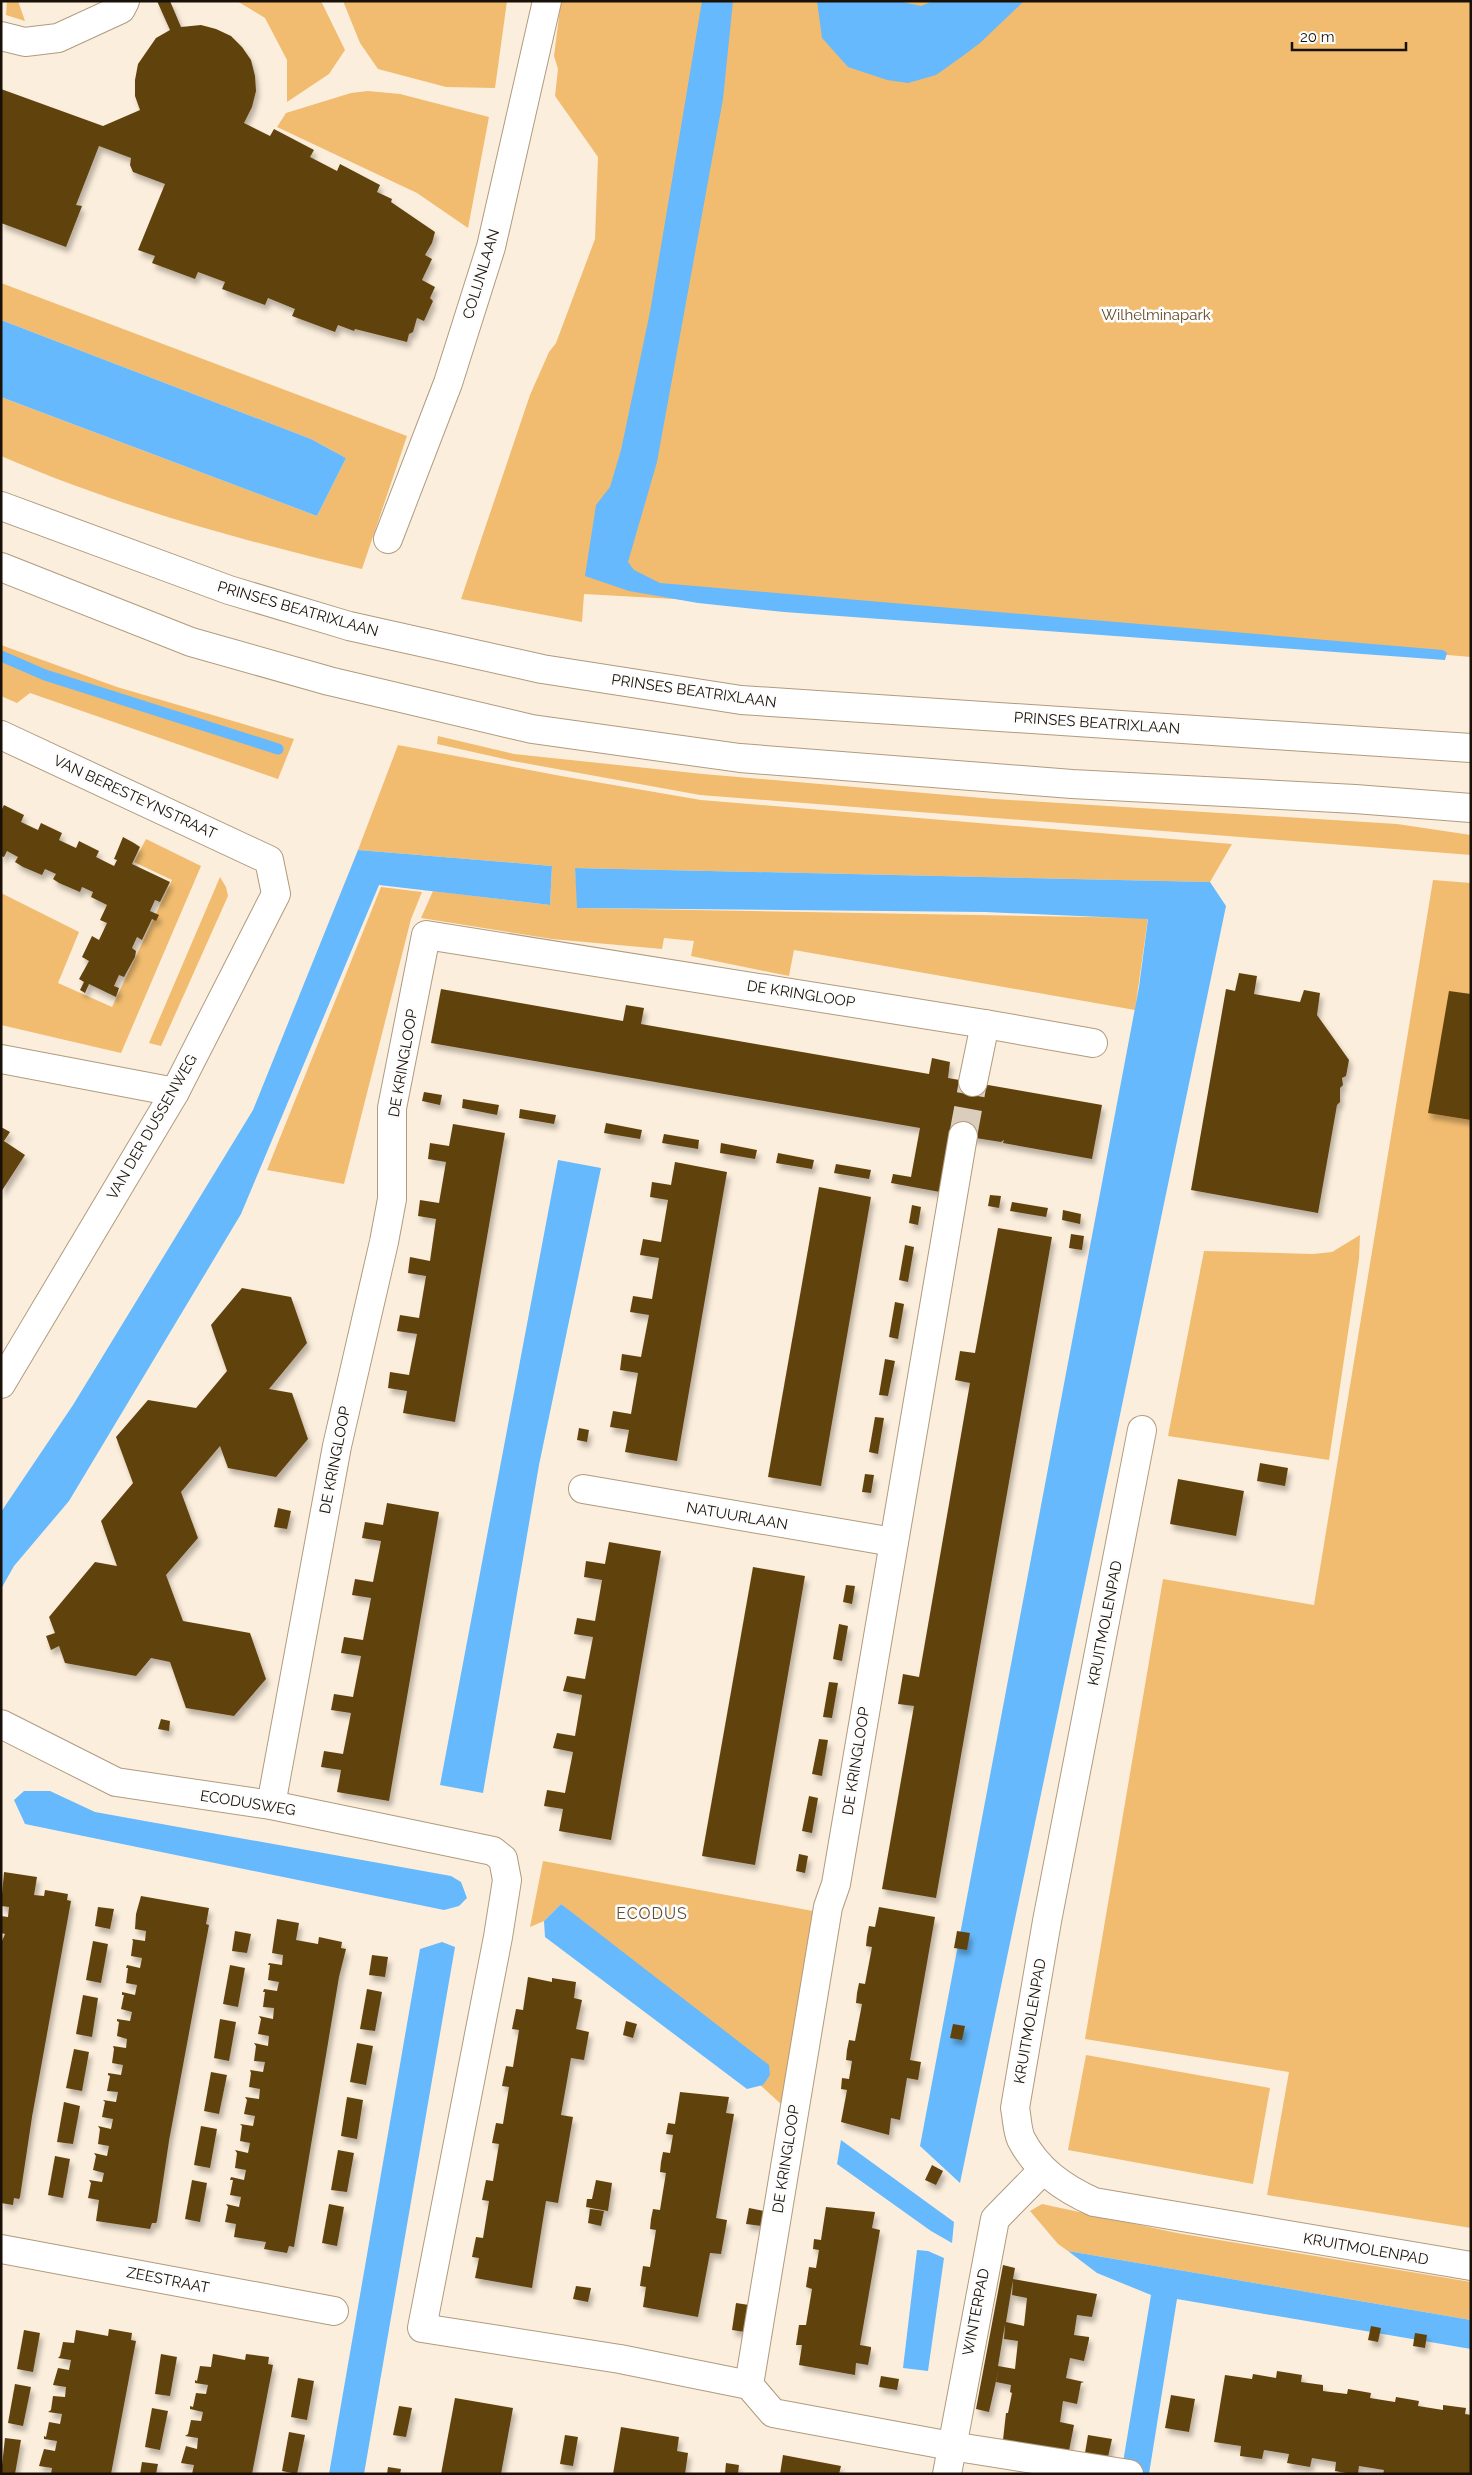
<svg xmlns="http://www.w3.org/2000/svg" width="1472" height="2475" font-family="Raleway,sans-serif">
<style>
.green{fill:#f1bc6f}
.water{fill:#66b9fc}
.lines{fill:none;stroke-linecap:round;stroke-linejoin:round}
.stream{stroke:#66b9fc;stroke-width:11}
.building{fill:#614210;fill-rule:evenodd;filter:url(#shadow)}
.minor-tunnel{stroke:#dacdbc;stroke-width:28;stroke-dasharray:28 14;stroke-linecap:butt}
.minor-casing{stroke:#b09b7e;stroke-width:30}
.major-casing{stroke:#b09b7e;stroke-width:30}
.minor{stroke:#fff;stroke-width:28}
.major{stroke:#fff;stroke-width:28}
.labels{text-anchor:middle;dominant-baseline:central;stroke-width:5;stroke-linejoin:round;paint-order:stroke}
.street-label{font-size:15px;fill:#191107;stroke:#fdfdfd}
.park-label{font-size:15px;fill:#634a25;stroke:#fdfdfd}
.neighbourhood-label{font-size:16px;letter-spacing:1px;fill:#604d32;stroke:#fdfdfd}
</style>
<defs>
<filter id="shadow"><feDropShadow dx="3" dy="5.5" stdDeviation="2.5" flood-color="#0004"/></filter>
</defs>
<rect width="100%" height="100%" fill="#fceedc"/>
<g class="green">
<polygon points="7,1 18,1 25,21 6,15"/>
<polygon points="237,1 321,1 345,50 329,74 287,102 287,60 265,18"/>
<polygon points="343,1 507,1 495,88 446,87 378,69 360,43"/>
<polygon points="561,1 1471,1 1471,657 1015,618 584,594 582,622 461,599 530,395 549,352 556,343 595,239 598,157 555,96 558,69 554,56"/>
<polygon points="368,91 400,94 489,117 468,228 417,193 277,127 286,113 351,93"/>
<path d="M1,283L407,436L362,569C239,540 117,506 1,456V397L317,516L346,458L311,439L1,320Z"/>
<polygon points="1,645 117,687 294,739 278,779 30,693 17,703 1,696"/>
<polygon points="438,736 514,754 703,774 994,799 1397,824 1471,835 1471,855 700,795 513,761 437,744"/>
<polygon points="398,745 561,776 701,800 1232,844 1210,882 575,868 578,908 1148,918 1135,1010 794,950 789,976 691,956 694,941 664,938 662,949 552,939 421,918 433,891 550,905 552,866 358,850"/>
<polygon points="146,839 201,866 121,1053 1,1025 1,893 79,932 58,983 112,1007 172,880 134,862"/>
<polygon points="220,877 226,887 228,896 161,1046 149,1043"/>
<polygon points="1433,880 1471,883 1471,2228 1267,2195 1289,2072 1085,2039 1163,1579 1314,1605"/>
<polygon points="381,887 422,892 411,919 344,1184 267,1170"/>
<polygon points="1360,1235 1359,1259 1329,1460 1168,1436 1204,1251 1313,1254 1332,1252"/>
<polygon points="543,1861 813,1911 781,2104 760,2085 763,2085 561,1904 544,1921 530,1927"/>
<polygon points="1086,2055 1270,2088 1253,2184 1068,2150"/>
<polygon points="1042,2204 1177,2233 1471,2282 1471,2320 1068,2251 1058,2244 1030,2211"/>
</g>
<g class="water">
<polygon points="702,1 733,1 723,99 657,462 628,562 634,570 660,583 1443,650 1447,653 1445,660 784,612 698,603 629,591 585,576 596,505 610,487 621,450 650,312"/>
<polygon points="817,1 898,1 921,6 933,1 1023,2 980,43 960,58 936,75 908,83 887,80 848,67 822,38"/>
<polygon points="1,320 311,439 346,458 317,516 1,397"/>
<polygon points="358,850 552,866 550,905 379,885 241,1214 69,1501 14,1566 1,1589 1,1512 73,1405 253,1110"/>
<polygon points="575,868 1210,882 1226,906 960,2183 920,2146 1139,987 1148,919 985,912 577,908"/>
<polygon points="558,1160 601,1168 539,1465 483,1793 440,1785"/>
<polygon points="24,1791 50,1791 95,1812 451,1876 461,1882 467,1898 459,1906 444,1910 25,1824 14,1800"/>
<polygon points="561,1904 769,2065 770,2075 763,2085 747,2089 545,1937 544,1921"/>
<polygon points="442,1942 455,1947 364,2474 329,2474 420,1949"/>
<polygon points="841,2140 954,2222 952,2243 931,2231 837,2164"/>
<polygon points="917,2250 928,2251 944,2258 928,2371 903,2368"/>
<polygon points="1068,2251 1471,2320 1471,2349 1177,2299 1149,2474 1121,2474 1151,2295 1097,2273"/>
</g>
<g class="lines">
<polyline class="stream" points="1,656 45,675 278,749"/>
</g>
<g class="building">
<polygon points="157,1 170,1 181,27 201,25 216,29 231,36 242,47 251,60 255,76 256,91 252,107 244,123 270,136 274,129 314,150 310,157 337,171 340,164 380,185 377,192 392,199 391,202 435,232 432,243 425,255 432,259 422,280 435,287 430,298 433,301 424,321 417,318 413,332 409,334 407,342 355,329 354,331 338,325 335,332 292,316 295,309 268,298 265,305 222,289 225,282 198,272 195,279 152,263 155,256 138,250 165,184 133,172 130,165 131,158 99,146 76,205 82,206 66,247 1,223 1,89 103,126 140,110 135,96 135,80 138,64 156,38 170,30"/>
<polygon points="4,805 24,815 21,822 38,830 41,823 62,833 59,840 76,848 79,841 99,851 96,857 114,866 117,860 114,859 123,837 134,843 140,847 132,864 170,882 160,902 155,900 150,911 159,915 156,921 152,919 142,940 137,937 132,948 136,951 135,957 124,977 119,975 114,986 119,988 116,997 89,984 85,993 80,990 84,982 79,979 89,961 82,957 92,936 99,940 107,923 100,920 107,905 91,897 93,892 82,887 80,892 59,883 53,879 56,874 45,869 42,875 23,867 15,862 18,857 7,851 4,857 1,856 1,811"/>
<polygon points="1239,973 1257,976 1254,994 1300,1002 1304,990 1320,993 1317,1015 1349,1060 1346,1076 1342,1078 1343,1085 1340,1088 1340,1102 1337,1105 1318,1213 1191,1190 1226,989 1235,991"/>
<polygon points="441,989 623,1021 626,1005 644,1008 641,1024 929,1074 932,1058 950,1062 948,1078 1102,1105 1092,1159 1003,1143 1004,1140 1001,1142 963,1136 940,1192 891,1183 893,1174 911,1177 920,1128 431,1043"/>
<polygon points="1449,991 1471,994 1471,1120 1428,1113"/>
<polygon points="424,1092 442,1095 440,1105 422,1101"/>
<polygon points="463,1099 499,1105 497,1115 462,1108"/>
<polygon points="520,1109 556,1115 554,1124 519,1118"/>
<polygon points="606,1123 642,1130 640,1139 604,1133"/>
<polygon points="453,1124 505,1133 455,1422 403,1413 407,1391 388,1388 390,1372 409,1375 417,1334 397,1331 400,1315 419,1318 426,1276 408,1273 410,1257 430,1261 436,1219 418,1216 420,1200 439,1203 446,1162 428,1159 430,1143 449,1146"/>
<polygon points="1,1127 10,1132 4,1141 25,1155 1,1192"/>
<polygon points="664,1134 699,1140 698,1149 662,1143"/>
<polygon points="721,1143 757,1150 755,1159 720,1153"/>
<polygon points="778,1153 814,1160 812,1169 776,1163"/>
<polygon points="675,1162 727,1172 677,1461 625,1452 629,1430 610,1427 613,1411 631,1414 638,1373 620,1370 622,1354 641,1357 649,1315 630,1312 633,1296 652,1299 659,1258 640,1255 643,1239 661,1242 668,1200 650,1197 652,1182 671,1185"/>
<polygon points="836,1164 871,1170 869,1179 834,1173"/>
<polygon points="819,1187 871,1197 821,1486 768,1477"/>
<polygon points="990,1195 1001,1196 999,1208 988,1206"/>
<polygon points="1012,1202 1048,1208 1046,1217 1010,1211"/>
<polygon points="912,1205 921,1207 918,1225 909,1223"/>
<polygon points="1063,1210 1081,1214 1080,1224 1062,1220"/>
<polygon points="998,1228 1052,1237 936,1898 882,1889 914,1706 898,1704 903,1674 919,1677 970,1383 955,1380 960,1351 975,1353"/>
<polygon points="1071,1234 1084,1236 1082,1250 1069,1248"/>
<polygon points="905,1245 914,1247 908,1282 899,1280"/>
<polygon points="242,1288 291,1297 307,1343 269,1389 292,1393 308,1439 276,1477 228,1468 220,1446 181,1492 198,1538 166,1575 183,1621 250,1633 266,1679 234,1716 186,1708 170,1662 151,1658 136,1676 65,1663 59,1646 51,1650 46,1636 55,1633 49,1617 95,1562 117,1566 101,1521 133,1483 116,1437 148,1400 196,1408 227,1371 211,1325"/>
<polygon points="895,1302 904,1304 898,1339 889,1337"/>
<polygon points="885,1359 895,1361 888,1396 879,1395"/>
<polygon points="875,1417 884,1418 878,1454 869,1452"/>
<polygon points="579,1428 589,1430 587,1442 577,1440"/>
<polygon points="1260,1463 1288,1468 1285,1486 1257,1481"/>
<polygon points="865,1474 874,1475 871,1493 862,1492"/>
<polygon points="1178,1479 1244,1491 1236,1536 1170,1524"/>
<polygon points="387,1503 439,1512 389,1801 337,1792 341,1770 321,1767 324,1751 343,1754 351,1713 331,1710 334,1694 353,1697 361,1656 341,1653 344,1637 363,1640 371,1598 352,1595 355,1579 373,1582 381,1541 362,1538 365,1522 383,1525"/>
<polygon points="278,1508 291,1511 287,1529 274,1527"/>
<polygon points="609,1542 661,1551 611,1840 559,1831 563,1809 544,1806 547,1790 565,1793 573,1752 553,1748 557,1733 575,1736 582,1695 563,1691 567,1676 585,1679 593,1637 574,1634 577,1618 595,1621 602,1580 584,1577 586,1561 605,1564"/>
<polygon points="753,1567 805,1576 755,1865 702,1856"/>
<polygon points="846,1585 855,1586 852,1604 843,1602"/>
<polygon points="839,1624 848,1626 842,1661 833,1659"/>
<polygon points="829,1682 838,1683 832,1718 823,1717"/>
<polygon points="161,1719 170,1721 169,1731 158,1729"/>
<polygon points="819,1739 828,1740 822,1776 812,1774"/>
<polygon points="809,1796 818,1798 812,1833 802,1831"/>
<polygon points="799,1854 808,1856 805,1873 796,1871"/>
<polygon points="4,1872 37,1877 34,1895 44,1896 45,1890 68,1894 67,1900 71,1901 32,2117 20,2197 19,2199 14,2198 13,2205 1,2203 1,1943 5,1934 1,1933 1,1916 8,1917 9,1907 1,1906"/>
<polygon points="141,1896 209,1908 206,1924 209,1925 169,2141 157,2221 156,2223 152,2223 150,2229 96,2221 99,2200 88,2198 91,2183 89,2180 102,2182 104,2173 93,2170 96,2156 94,2153 107,2156 109,2146 98,2144 100,2129 98,2126 111,2129 113,2119 102,2117 105,2102 103,2100 116,2102 118,2092 107,2091 110,2076 108,2075 108,2073 121,2075 123,2065 112,2063 114,2049 113,2046 126,2048 127,2039 117,2036 119,2022 117,2021 117,2019 130,2021 132,2012 121,2009 124,1995 122,1995 122,1992 135,1995 137,1985 126,1983 128,1968 126,1968 127,1965 140,1968 142,1958 131,1956 133,1941 132,1939 145,1941 146,1931 135,1929 136,1914"/>
<polygon points="98,1907 114,1909 110,1929 95,1926"/>
<polygon points="879,1907 935,1917 910,2060 921,2062 918,2080 907,2078 900,2120 891,2118 889,2135 841,2122 847,2090 841,2089 842,2078 849,2079 852,2061 846,2060 847,2050 849,2040 855,2041 862,2004 856,2003 857,1993 859,1983 865,1984 872,1947 866,1946 867,1936 869,1926 875,1927"/>
<polygon points="277,1919 299,1923 296,1940 318,1944 319,1937 342,1942 341,1948 346,1949 339,1977 294,2247 289,2246 287,2253 264,2249 266,2242 234,2237 236,2224 225,2222 228,2207 226,2204 239,2207 241,2197 230,2195 233,2180 230,2180 231,2177 244,2180 246,2170 235,2168 237,2153 235,2150 248,2153 250,2143 240,2141 242,2126 240,2124 253,2126 255,2116 244,2114 247,2100 245,2097 259,2099 260,2089 249,2087 251,2073 250,2070 263,2072 265,2062 254,2061 256,2046 254,2043 268,2046 269,2036 258,2034 261,2019 259,2016 273,2019 274,2008 263,2007 265,1992 263,1992 264,1989 277,1991 279,1982 268,1980 270,1965 268,1965 269,1963 282,1965 283,1955 272,1953"/>
<polygon points="235,1931 251,1934 247,1953 232,1951"/>
<polygon points="957,1931 970,1933 967,1950 954,1948"/>
<polygon points="93,1941 108,1944 101,1983 86,1980"/>
<polygon points="372,1955 388,1957 385,1977 369,1975"/>
<polygon points="230,1965 245,1968 238,2007 223,2004"/>
<polygon points="528,1977 552,1982 552,1978 576,1982 574,1998 582,2000 576,2029 589,2032 584,2060 571,2058 561,2115 573,2117 558,2203 546,2201 532,2288 475,2278 479,2258 472,2257 476,2237 483,2238 489,2201 482,2200 486,2180 493,2181 499,2144 492,2143 496,2123 503,2124 509,2087 502,2086 506,2066 513,2067 519,2030 512,2029 516,2009 523,2010"/>
<polygon points="367,1989 382,1992 375,2031 360,2029"/>
<polygon points="83,1995 98,1998 92,2037 76,2034"/>
<polygon points="220,2019 236,2022 229,2061 214,2058"/>
<polygon points="626,2021 637,2024 633,2038 623,2035"/>
<polygon points="953,2024 965,2026 962,2040 950,2038"/>
<polygon points="357,2043 373,2046 366,2085 350,2082"/>
<polygon points="74,2049 89,2052 82,2091 66,2088"/>
<polygon points="211,2072 227,2075 219,2114 204,2111"/>
<polygon points="680,2092 729,2097 726,2113 734,2114 716,2218 727,2220 725,2232 721,2254 710,2253 698,2317 643,2307 646,2287 640,2286 643,2266 650,2267 656,2230 650,2229 651,2219 653,2209 660,2210 666,2173 660,2172 661,2162 663,2152 670,2153 673,2135 666,2134 668,2123 675,2124"/>
<polygon points="347,2097 363,2100 357,2139 341,2136"/>
<polygon points="64,2102 80,2106 73,2144 57,2142"/>
<polygon points="201,2126 217,2129 210,2168 194,2165"/>
<polygon points="338,2150 354,2153 347,2192 331,2190"/>
<polygon points="55,2156 70,2159 63,2198 48,2195"/>
<polygon points="932,2165 943,2171 936,2185 925,2180"/>
<polygon points="192,2180 207,2183 200,2222 185,2219"/>
<polygon points="596,2180 612,2183 608,2211 586,2207 587,2199 592,2199"/>
<polygon points="329,2204 344,2207 337,2246 322,2243"/>
<polygon points="826,2207 875,2212 872,2228 880,2230 860,2345 871,2347 871,2349 868,2365 856,2363 855,2375 799,2365 802,2345 796,2345 799,2325 806,2325 812,2289 806,2287 809,2267 816,2268 819,2250 813,2249 814,2239 821,2240"/>
<polygon points="749,2208 764,2211 762,2226 746,2224"/>
<polygon points="590,2209 604,2211 601,2226 588,2223"/>
<path d="M1003,2265L1015,2268L1013,2279L1097,2294L1092,2317L1077,2315L1074,2335L1089,2337V2339L1084,2361L1070,2358L1066,2378L1084,2382L1081,2383L1077,2404L1063,2401L1060,2422L1074,2425L1069,2451L1003,2440L1006,2413H1008L1012,2393L1010,2392L1011,2385L996,2382L999,2368L989,2412L976,2409ZM1013,2280L1012,2295L1027,2298L1024,2326L1006,2322ZM1005,2324L1004,2339L1018,2341L1015,2369L998,2366Z"/>
<polygon points="576,2286 591,2288 588,2302 573,2299"/>
<polygon points="736,2303 749,2305 745,2332 732,2330"/>
<polygon points="1371,2326 1381,2328 1378,2342 1368,2340"/>
<polygon points="109,2329 132,2333 131,2340 136,2341 111,2474 51,2474 52,2468 39,2466 44,2449 55,2451 57,2441 44,2439 44,2436 46,2437 49,2422 60,2424 62,2414 48,2412 51,2410 53,2396 65,2397 66,2387 53,2385 58,2368 69,2370 71,2360 58,2358 60,2356 63,2342 74,2343 76,2330 108,2336"/>
<polygon points="24,2330 40,2333 33,2372 17,2369"/>
<polygon points="1415,2333 1427,2335 1425,2348 1413,2346"/>
<polygon points="161,2354 177,2357 170,2396 155,2394"/>
<polygon points="213,2354 245,2360 246,2354 269,2357 268,2364 273,2365 252,2474 192,2474 194,2465 181,2463 186,2446 197,2449 198,2438 185,2436 188,2434 191,2420 201,2421 203,2412 190,2409 190,2406 193,2407 196,2393 206,2394 208,2385 195,2383 195,2380 197,2381 200,2366 211,2367"/>
<polygon points="1277,2371 1302,2375 1301,2382 1323,2385 1323,2391 1347,2394 1348,2389 1371,2393 1370,2398 1395,2402 1396,2397 1419,2401 1418,2406 1443,2410 1443,2405 1466,2408 1465,2414 1471,2415 1471,2474 1383,2474 1384,2470 1359,2466 1358,2474 1351,2474 1335,2471 1336,2462 1312,2458 1310,2467 1287,2463 1289,2454 1264,2450 1262,2459 1240,2456 1241,2446 1214,2442 1225,2375 1252,2379 1253,2374 1276,2378"/>
<polygon points="881,2376 899,2379 897,2390 879,2387"/>
<polygon points="298,2378 314,2381 307,2420 291,2417"/>
<polygon points="15,2384 31,2387 23,2426 8,2423"/>
<polygon points="1171,2395 1195,2399 1189,2432 1165,2428"/>
<polygon points="455,2398 513,2408 501,2474 441,2474"/>
<polygon points="399,2406 412,2408 406,2437 393,2435"/>
<polygon points="152,2408 168,2411 160,2450 145,2447"/>
<polygon points="621,2427 679,2437 677,2451 688,2453 685,2474 613,2474"/>
<polygon points="289,2432 305,2435 297,2474 282,2471"/>
<polygon points="565,2435 578,2437 573,2466 560,2464"/>
<polygon points="1088,2435 1112,2439 1108,2457 1085,2453"/>
<polygon points="5,2438 21,2440 15,2474 1,2474"/>
<polygon points="783,2455 841,2466 839,2474 780,2474"/>
<polygon points="142,2462 158,2464 156,2474 140,2474"/>
<polygon points="726,2463 739,2465 738,2474 725,2474"/>
<polygon points="388,2467 401,2469 400,2474 387,2474"/>
</g>
<g class="lines">
<polyline class="minor-tunnel" points="963,1136 973,1082"/>
<g class="minor-casing">
<g id="minor">
<polyline points="1,36 25,42 58,38 121,9 125,1"/>
<polyline points="388,539 448,383 491,247 547,1"/>
<polyline points="1,735 269,860 276,894 175,1092 1,1384"/>
<polyline points="1,1059 175,1092"/>
<polyline points="973,1082 985,1024"/>
<path d="M1142,1430L1047,1921L1015,2108C1017,2117 1017,2130 1021,2139C1037,2170 1063,2188 1094,2202L1471,2266"/>
<polyline points="583,1489 893,1542"/>
<polyline points="1,1724 116,1782 271,1805 493,1851 503,1859 507,1880 498,1937 422,2328 620,2359 749,2385 773,2413 951,2446 1129,2474"/>
<polyline points="271,1805 337,1446 384,1242 392,1199 392,1108 426,935 985,1024 1093,1043"/>
<polyline points="1,2249 334,2311"/>
<polyline points="749,2385 828,1907 836,1884 963,1136"/>
<polyline points="947,2474 995,2219 1043,2170"/>
</g>
</g>
<g class="major-casing">
<g id="major">
<polyline points="1,506 229,590 349,626 542,669 741,700 1471,748"/>
<polyline points="1,567 191,642 329,681 532,729 740,758 1072,784 1355,799 1471,808"/>
</g>
</g>
<use href="#minor" class="minor"/>
<use href="#major" class="major"/>
</g>
<g class="labels">
<g class="street-label">
<text transform="translate(481 274) rotate(-73)">COLIJNLAAN</text>
<text transform="translate(298 609) rotate(16)">PRINSES BEATRIXLAAN</text>
<text transform="translate(694 691) rotate(8)">PRINSES BEATRIXLAAN</text>
<text transform="translate(1097 723) rotate(4)">PRINSES BEATRIXLAAN</text>
<text transform="translate(135 797) rotate(25)">VAN BERESTEYNSTRAAT</text>
<text transform="translate(801 994) rotate(9)">DE KRINGLOOP</text>
<text transform="translate(403 1063) rotate(-80)">DE KRINGLOOP</text>
<text transform="translate(152 1127) rotate(-60)">VAN DER DUSSENWEG</text>
<text transform="translate(335 1460) rotate(-79)">DE KRINGLOOP</text>
<text transform="translate(737 1516) rotate(10)">NATUURLAAN</text>
<text transform="translate(1105 1623) rotate(-79)">KRUITMOLENPAD</text>
<text transform="translate(856 1761) rotate(-81)">DE KRINGLOOP</text>
<text transform="translate(248 1803) rotate(9)">ECODUSWEG</text>
<text transform="translate(1030 2021) rotate(-80)">KRUITMOLENPAD</text>
<text transform="translate(786 2159) rotate(-81)">DE KRINGLOOP</text>
<text transform="translate(1366 2249) rotate(10)">KRUITMOLENPAD</text>
<text transform="translate(168 2280) rotate(11)">ZEESTRAAT</text>
<text transform="translate(976 2312) rotate(-79)">WINTERPAD</text>
</g>
<g class="park-label">
<text x="1156" y="315">Wilhelminapark</text>
</g>
<g class="neighbourhood-label">
<text x="652" y="1913">ECODUS</text>
</g>
</g>
<rect width="1472" height="2475" fill="none" stroke="#191107" stroke-width="5"/>
<path d="M1292 42v8h114v-8" fill="none" stroke="#191107" stroke-width="2.5"/>
<text x="1300" y="42" font-size="15" fill="#191107" stroke="#fdfdfd" stroke-width="4" paint-order="stroke">20 m</text>
</svg>
